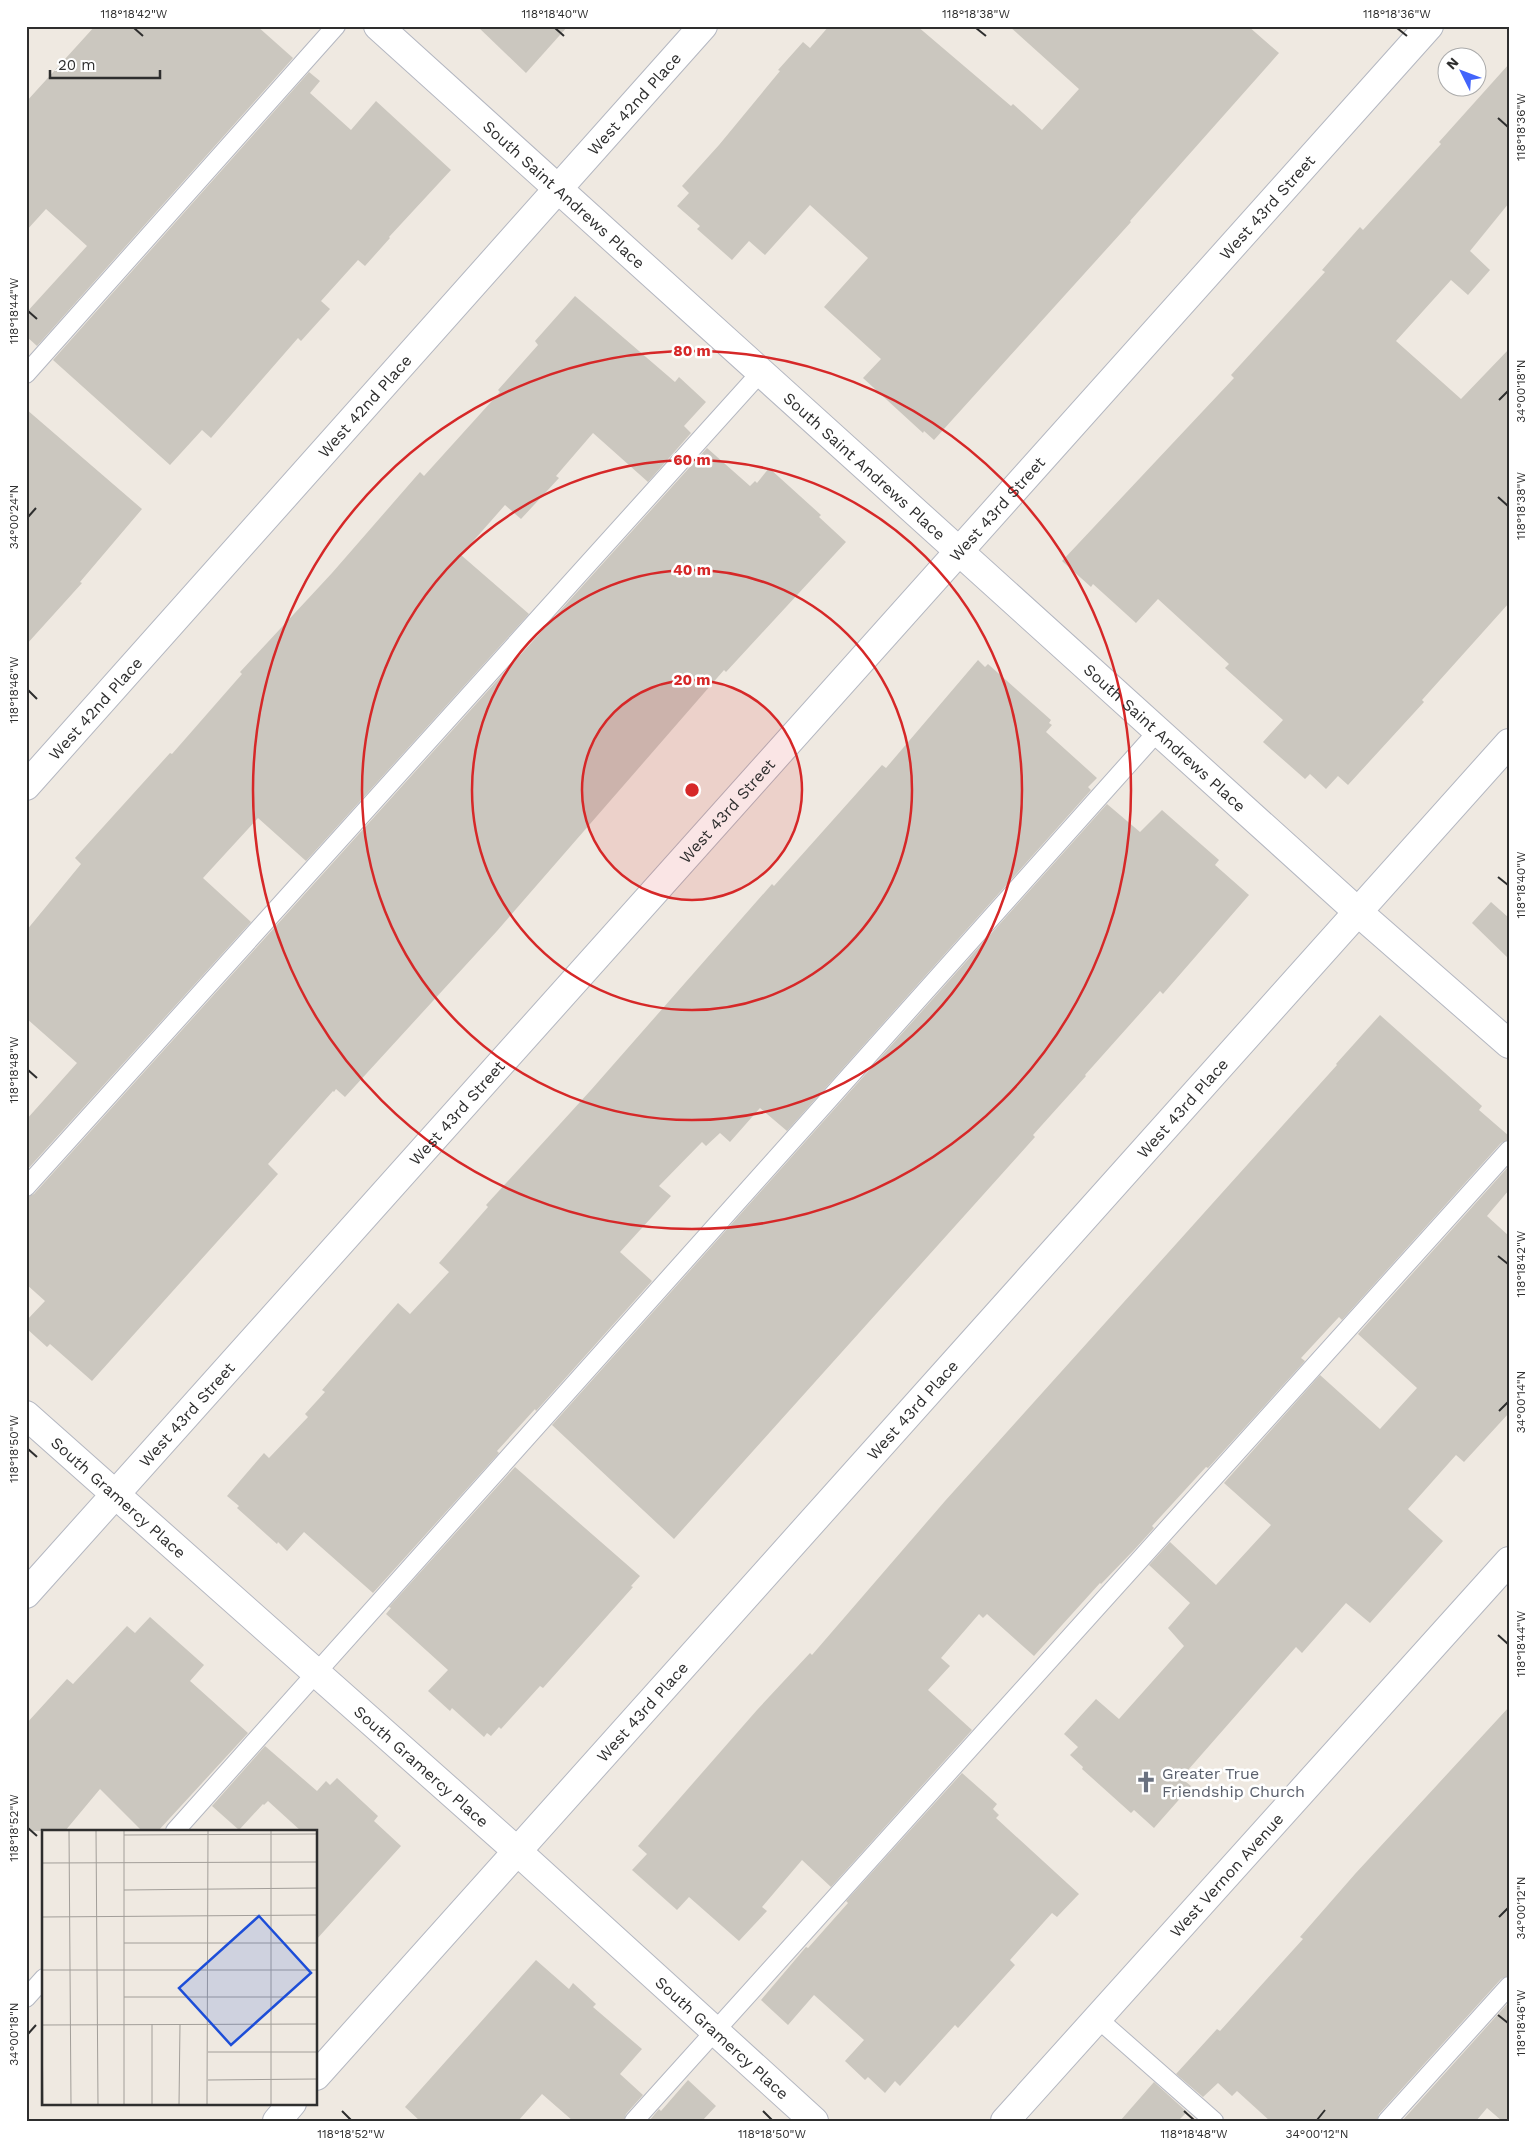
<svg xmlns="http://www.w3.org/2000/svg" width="1535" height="2147" font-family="'Work Sans',sans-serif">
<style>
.building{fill:#cbc7bf}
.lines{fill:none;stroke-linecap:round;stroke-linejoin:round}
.service-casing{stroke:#b4b7c1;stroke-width:20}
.minor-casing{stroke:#b4b7c1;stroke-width:30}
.tertiary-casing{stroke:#b4b7c1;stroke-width:30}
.secondary-casing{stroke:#b4b7c1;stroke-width:30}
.service{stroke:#fff;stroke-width:18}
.minor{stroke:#fff;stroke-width:28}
.tertiary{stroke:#fff;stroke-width:28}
.secondary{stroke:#fff;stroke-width:28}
.ticks{fill:none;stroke:#2e2e2e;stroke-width:2}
.ring{fill:none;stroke:#d62828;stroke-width:2.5}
.labels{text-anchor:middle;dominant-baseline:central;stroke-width:5;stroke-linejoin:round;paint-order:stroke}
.street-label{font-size:16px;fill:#2e2e2e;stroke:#fff}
.worship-label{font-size:16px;fill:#5b616d;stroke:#fff;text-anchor:start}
.inset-road{fill:none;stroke:#a29e99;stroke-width:1}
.view{fill:#1d4ed8;fill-opacity:0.15;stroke:#1d4ed8;stroke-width:2.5}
.inset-edge{fill:none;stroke:#2e2e2e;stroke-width:2.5}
.centre{fill:#d62828;stroke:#fff;stroke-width:2.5}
.ring-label{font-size:15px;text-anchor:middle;font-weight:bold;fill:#d62828;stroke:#fff;stroke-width:5;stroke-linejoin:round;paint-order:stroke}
.neatline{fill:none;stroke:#2e2e2e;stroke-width:2}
.ticks-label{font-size:12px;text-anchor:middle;fill:#2e2e2e}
</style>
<rect width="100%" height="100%" fill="#efe9e1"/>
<g class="building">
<polygon points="95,26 257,26 293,58 37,346 26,336 26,313 87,246 46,209 26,231 26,102"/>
<polygon points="477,26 568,26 526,73"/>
<polygon points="829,26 917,26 1011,106 1013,104 1042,130 1079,89 1009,26 1248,26 1279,53 1130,221 1131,222 934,440 924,431 923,433 863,378 881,359 824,307 868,258 810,205 765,255 749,241 732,260 697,229 700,226 677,206 689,193 682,186 719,145 780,71 778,70 803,42 810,48"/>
<polygon points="1509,64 1509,203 1470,251 1490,270 1468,295 1451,280 1396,341 1461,399 1509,349 1509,603 1422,700 1424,702 1348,785 1338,776 1326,789 1310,774 1305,779 1263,742 1283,720 1225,668 1229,664 1158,599 1136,623 1093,584 1091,587 1062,561 1234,378 1231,375 1325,272 1322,270 1360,227 1363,230 1441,144 1439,142"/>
<polygon points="309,72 320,81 310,93 351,130 376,101 451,170 389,237 390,238 365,266 358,260 321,301 330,309 301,341 298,338 211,438 202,430 170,465 53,360"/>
<polygon points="575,296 675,382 679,377 706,402 684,426 691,433 648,482 593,433 556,476 559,478 521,519 505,505 461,555 529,614 306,861 258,818 203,878 251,922 26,1171 26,1120 77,1063 26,1018 26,931 81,864 75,858 170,753 172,754 242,674 240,672 332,573 420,472 424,476 500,392 498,390 538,345 535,341"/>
<polygon points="26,409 142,509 80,582 82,583 26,645"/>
<polygon points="707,448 750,486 755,481 757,483 769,468 821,515 819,517 846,542 726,672 724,670 497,931 345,1097 336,1089 334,1092 333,1091 268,1164 278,1174 92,1381 50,1344 47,1347 26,1328 26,1321 45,1301 26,1284 26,1197 34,1194"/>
<polygon points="978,660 985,667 988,664 1051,720 1049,723 1052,725 1046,732 1097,778 1088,787 1091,790 787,1131 760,1108 730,1142 720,1133 706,1146 702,1142 659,1186 671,1196 620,1252 652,1281 536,1411 535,1409 497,1451 499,1453 373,1593 304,1532 287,1551 278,1542 277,1544 237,1508 239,1506 227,1496 264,1453 269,1458 308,1417 305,1414 325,1392 322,1390 398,1303 410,1314 449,1272 439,1263 488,1207 486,1205 591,1090 772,884 774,886 882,765 886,768"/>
<polygon points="1107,804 1140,832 1162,810 1219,860 1215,865 1249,895 1163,994 1160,991 1085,1075 1086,1076 1033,1135 1035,1137 674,1539 552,1425"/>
<polygon points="1491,902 1509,918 1509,959 1472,923"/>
<polygon points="1380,1015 1482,1106 1479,1110 1509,1136 1509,1140 1501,1143 1342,1320 1339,1317 1301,1358 1305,1361 1208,1468 1206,1467 1152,1526 1154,1528 1134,1550 1101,1584 1100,1583 1034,1656 987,1614 983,1618 979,1614 941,1658 950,1666 928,1690 972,1730 831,1887 802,1860 762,1907 767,1911 739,1941 689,1897 677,1910 632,1870 647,1854 638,1846 757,1710 810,1653 812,1655 945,1501 1337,1065 1336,1064"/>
<polygon points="1509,1166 1509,1190 1487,1216 1509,1236 1509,1413 1464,1462 1456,1455 1408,1509 1443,1541 1370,1623 1346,1603 1302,1653 1296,1647 1181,1778 1191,1786 1154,1828 1134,1810 1131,1813 1082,1769 1083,1767 1070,1755 1078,1747 1064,1734 1096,1699 1119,1719 1184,1646 1168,1628 1190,1603 1149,1565 1170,1542 1216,1585 1271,1525 1224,1483 1320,1375 1380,1429 1417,1388 1358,1334"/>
<polygon points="515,1467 640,1576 631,1586 633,1587 543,1688 540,1686 501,1729 499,1727 491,1736 487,1733 484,1737 452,1708 450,1711 428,1691 448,1670 386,1614 391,1608 389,1607"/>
<polygon points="150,1617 204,1665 190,1681 248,1733 158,1831 142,1831 100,1789 65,1831 26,1831 26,1724 67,1679 73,1684 127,1626 135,1633"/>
<polygon points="1509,1707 1509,1976 1501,1979 1379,2114 1377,2121 1270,2121 1237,2091 1232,2096 1218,2083 1203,2097 1176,2074 1217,2029 1220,2031 1303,1939 1300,1937 1355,1874"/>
<polygon points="265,1746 317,1791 326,1781 330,1785 337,1778 378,1816 374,1821 401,1846 316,1940 316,1831 301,1831 268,1801 264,1805 263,1804 239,1830 212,1806"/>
<polygon points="962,1773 997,1804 993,1809 999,1815 996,1818 1079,1894 1057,1917 1052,1913 1010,1960 1015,1965 958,2028 955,2025 900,2086 895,2081 885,2093 868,2077 865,2080 845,2061 864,2040 814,1995 788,2025 761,2000 806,1947 808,1948 848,1903 846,1901"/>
<polygon points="536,1960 569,1989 573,1983 596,2004 593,2007 642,2049 620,2074 643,2095 626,2114 624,2121 573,2121 542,2094 518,2121 420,2121 405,2107"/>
<polygon points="1509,2002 1509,2121 1502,2121 1487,2108 1476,2121 1402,2121"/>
<polygon points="688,2080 716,2106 702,2121 649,2121 659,2109 661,2111"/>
<polygon points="1154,2082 1187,2112 1178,2121 1120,2121"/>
</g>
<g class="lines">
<g class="service-casing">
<g id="service">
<polyline points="26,374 336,26"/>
<polyline points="26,1187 761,372"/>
<polyline points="175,1831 1158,731"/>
<polyline points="26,1998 44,1978"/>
<polyline points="1097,2018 1214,2121"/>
<polyline points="634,2121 1509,1150"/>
<polyline points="1387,2121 1509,1986"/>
</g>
</g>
<g class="minor-casing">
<g id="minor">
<path id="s1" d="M378,26L1358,912L1509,1044"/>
<path id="s2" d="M26,786L703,26"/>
<path id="s3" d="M26,1594L1429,26"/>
<path id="s4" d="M316,2076L1509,743"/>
<polyline points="277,2121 292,2103"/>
</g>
</g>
<g class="tertiary-casing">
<g id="tertiary">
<path id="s5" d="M26,1415L517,1851L814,2121"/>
</g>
</g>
<g class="secondary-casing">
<g id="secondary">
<path id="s6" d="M1005,2121L1509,1561"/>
</g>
</g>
<use href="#service" class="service"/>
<use href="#minor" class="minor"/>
<use href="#tertiary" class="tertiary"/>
<use href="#secondary" class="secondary"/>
</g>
<path class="ticks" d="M134,28L143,36M555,28L564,36M976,28L986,36M1397,28L1407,36M1498,118L1508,127M28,311L37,319M1499,400L1508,391M1498,497L1508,506M28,517L36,508M28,690L37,699M1498,877L1508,885M28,1070L37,1078M1498,1256L1508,1264M1499,1411L1508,1402M28,1449L37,1457M1498,1635L1508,1644M28,1828L37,1836M1499,1917L1508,1908M1498,2015L1508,2023M28,2034L36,2025M342,2111L351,2120M763,2111L772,2120M1184,2111L1194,2120M1317,2120L1325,2110"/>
<circle cx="692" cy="790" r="110" fill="#d62828" fill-opacity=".12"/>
<g class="ring">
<circle cx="692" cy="790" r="110"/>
<circle cx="692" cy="790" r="220"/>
<circle cx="692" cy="790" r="330"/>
<circle cx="692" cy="790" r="439"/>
</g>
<defs>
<g id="church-bare" transform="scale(1.725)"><path d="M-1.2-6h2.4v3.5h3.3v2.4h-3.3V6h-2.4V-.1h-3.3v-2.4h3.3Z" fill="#6b7280" stroke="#fff" stroke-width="2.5" paint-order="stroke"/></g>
</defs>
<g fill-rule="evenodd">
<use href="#church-bare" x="1146" y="1782"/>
</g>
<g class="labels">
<g class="street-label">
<text stroke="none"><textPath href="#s2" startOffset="914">West 42nd Place</textPath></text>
<text stroke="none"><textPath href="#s1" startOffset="251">South Saint Andrews Place</textPath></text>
<text stroke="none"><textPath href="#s3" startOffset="1861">West 43rd Street</textPath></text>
<text stroke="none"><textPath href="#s2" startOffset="509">West 42nd Place</textPath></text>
<text stroke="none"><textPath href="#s1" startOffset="656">South Saint Andrews Place</textPath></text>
<text stroke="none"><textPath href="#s3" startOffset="1456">West 43rd Street</textPath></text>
<text stroke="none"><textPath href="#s2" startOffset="104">West 42nd Place</textPath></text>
<text stroke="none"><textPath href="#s1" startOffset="1061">South Saint Andrews Place</textPath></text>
<text stroke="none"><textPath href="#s3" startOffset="1051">West 43rd Street</textPath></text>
<text stroke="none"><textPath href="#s4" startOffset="1299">West 43rd Place</textPath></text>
<text stroke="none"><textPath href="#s3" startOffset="646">West 43rd Street</textPath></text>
<text stroke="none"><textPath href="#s4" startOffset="894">West 43rd Place</textPath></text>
<text stroke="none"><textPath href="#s3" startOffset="241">West 43rd Street</textPath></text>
<text stroke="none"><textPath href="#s5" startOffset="124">South Gramercy Place</textPath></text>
<text stroke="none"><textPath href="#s4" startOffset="489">West 43rd Place</textPath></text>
<text stroke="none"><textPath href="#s5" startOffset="529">South Gramercy Place</textPath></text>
<text stroke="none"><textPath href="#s6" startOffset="331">West Vernon Avenue</textPath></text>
<text stroke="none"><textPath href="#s5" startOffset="934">South Gramercy Place</textPath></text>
</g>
<g class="worship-label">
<text x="1162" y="1773">Greater True<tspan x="1162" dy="18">Friendship Church</tspan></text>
</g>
</g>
<g transform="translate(42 1830)">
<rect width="275" height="275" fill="#efe9e1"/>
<path class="inset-road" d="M27,0L29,275M54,0L56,275M82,0V275M82,5L275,4M0,33L275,32M82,60L275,58M0,87L275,85M82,113H275M0,140H275M82,167H275M0,194L1,275M0,195L275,194M166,222H275M166,250L275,249M110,275V194M137,275L138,194M165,275L166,0M229,275V0"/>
<path class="view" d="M217,86L269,143L189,215L137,158Z"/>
<rect width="275" height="275" class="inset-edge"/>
</g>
<circle cx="692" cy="790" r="8" class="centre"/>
<g class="ring-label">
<text x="692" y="356">80 m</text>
<text x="692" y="465">60 m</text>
<text x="692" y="575">40 m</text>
<text x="692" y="685">20 m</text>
</g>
<rect width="1535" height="2147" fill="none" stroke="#ffffff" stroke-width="55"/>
<g transform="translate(1462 72) rotate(312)"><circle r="24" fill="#ffffff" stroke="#ababab"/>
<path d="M0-4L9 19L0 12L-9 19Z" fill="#4264fb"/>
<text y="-8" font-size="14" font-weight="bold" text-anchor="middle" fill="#2e2e2e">N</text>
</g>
<path d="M50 70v8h110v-8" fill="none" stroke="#2e2e2e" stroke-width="2.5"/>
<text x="58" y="70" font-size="15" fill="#2e2e2e" stroke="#ffffff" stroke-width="4" paint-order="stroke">20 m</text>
<rect x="28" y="28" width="1480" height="2092" class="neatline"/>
<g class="ticks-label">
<text x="134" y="18">118°18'42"W</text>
<text x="555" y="18">118°18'40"W</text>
<text x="976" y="18">118°18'38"W</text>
<text x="1397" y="18">118°18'36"W</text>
<text transform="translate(1521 127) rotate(-90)" y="4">118°18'36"W</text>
<text transform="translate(14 311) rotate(-90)" y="4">118°18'44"W</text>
<text transform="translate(1521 391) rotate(-90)" y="4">34°00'18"N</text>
<text transform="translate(1521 506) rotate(-90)" y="4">118°18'38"W</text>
<text transform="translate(14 517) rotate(-90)" y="4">34°00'24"N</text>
<text transform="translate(14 690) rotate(-90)" y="4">118°18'46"W</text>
<text transform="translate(1521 885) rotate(-90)" y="4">118°18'40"W</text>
<text transform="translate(14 1070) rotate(-90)" y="4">118°18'48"W</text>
<text transform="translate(1521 1264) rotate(-90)" y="4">118°18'42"W</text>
<text transform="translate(1521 1402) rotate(-90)" y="4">34°00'14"N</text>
<text transform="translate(14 1449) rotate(-90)" y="4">118°18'50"W</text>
<text transform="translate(1521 1644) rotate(-90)" y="4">118°18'44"W</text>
<text transform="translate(14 1828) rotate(-90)" y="4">118°18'52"W</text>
<text transform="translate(1521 1908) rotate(-90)" y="4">34°00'12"N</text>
<text transform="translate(1521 2023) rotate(-90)" y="4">118°18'46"W</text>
<text transform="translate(14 2034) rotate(-90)" y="4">34°00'18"N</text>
<text x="351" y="2138">118°18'52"W</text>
<text x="772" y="2138">118°18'50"W</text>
<text x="1194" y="2138">118°18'48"W</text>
<text x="1317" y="2138">34°00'12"N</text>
</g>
</svg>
